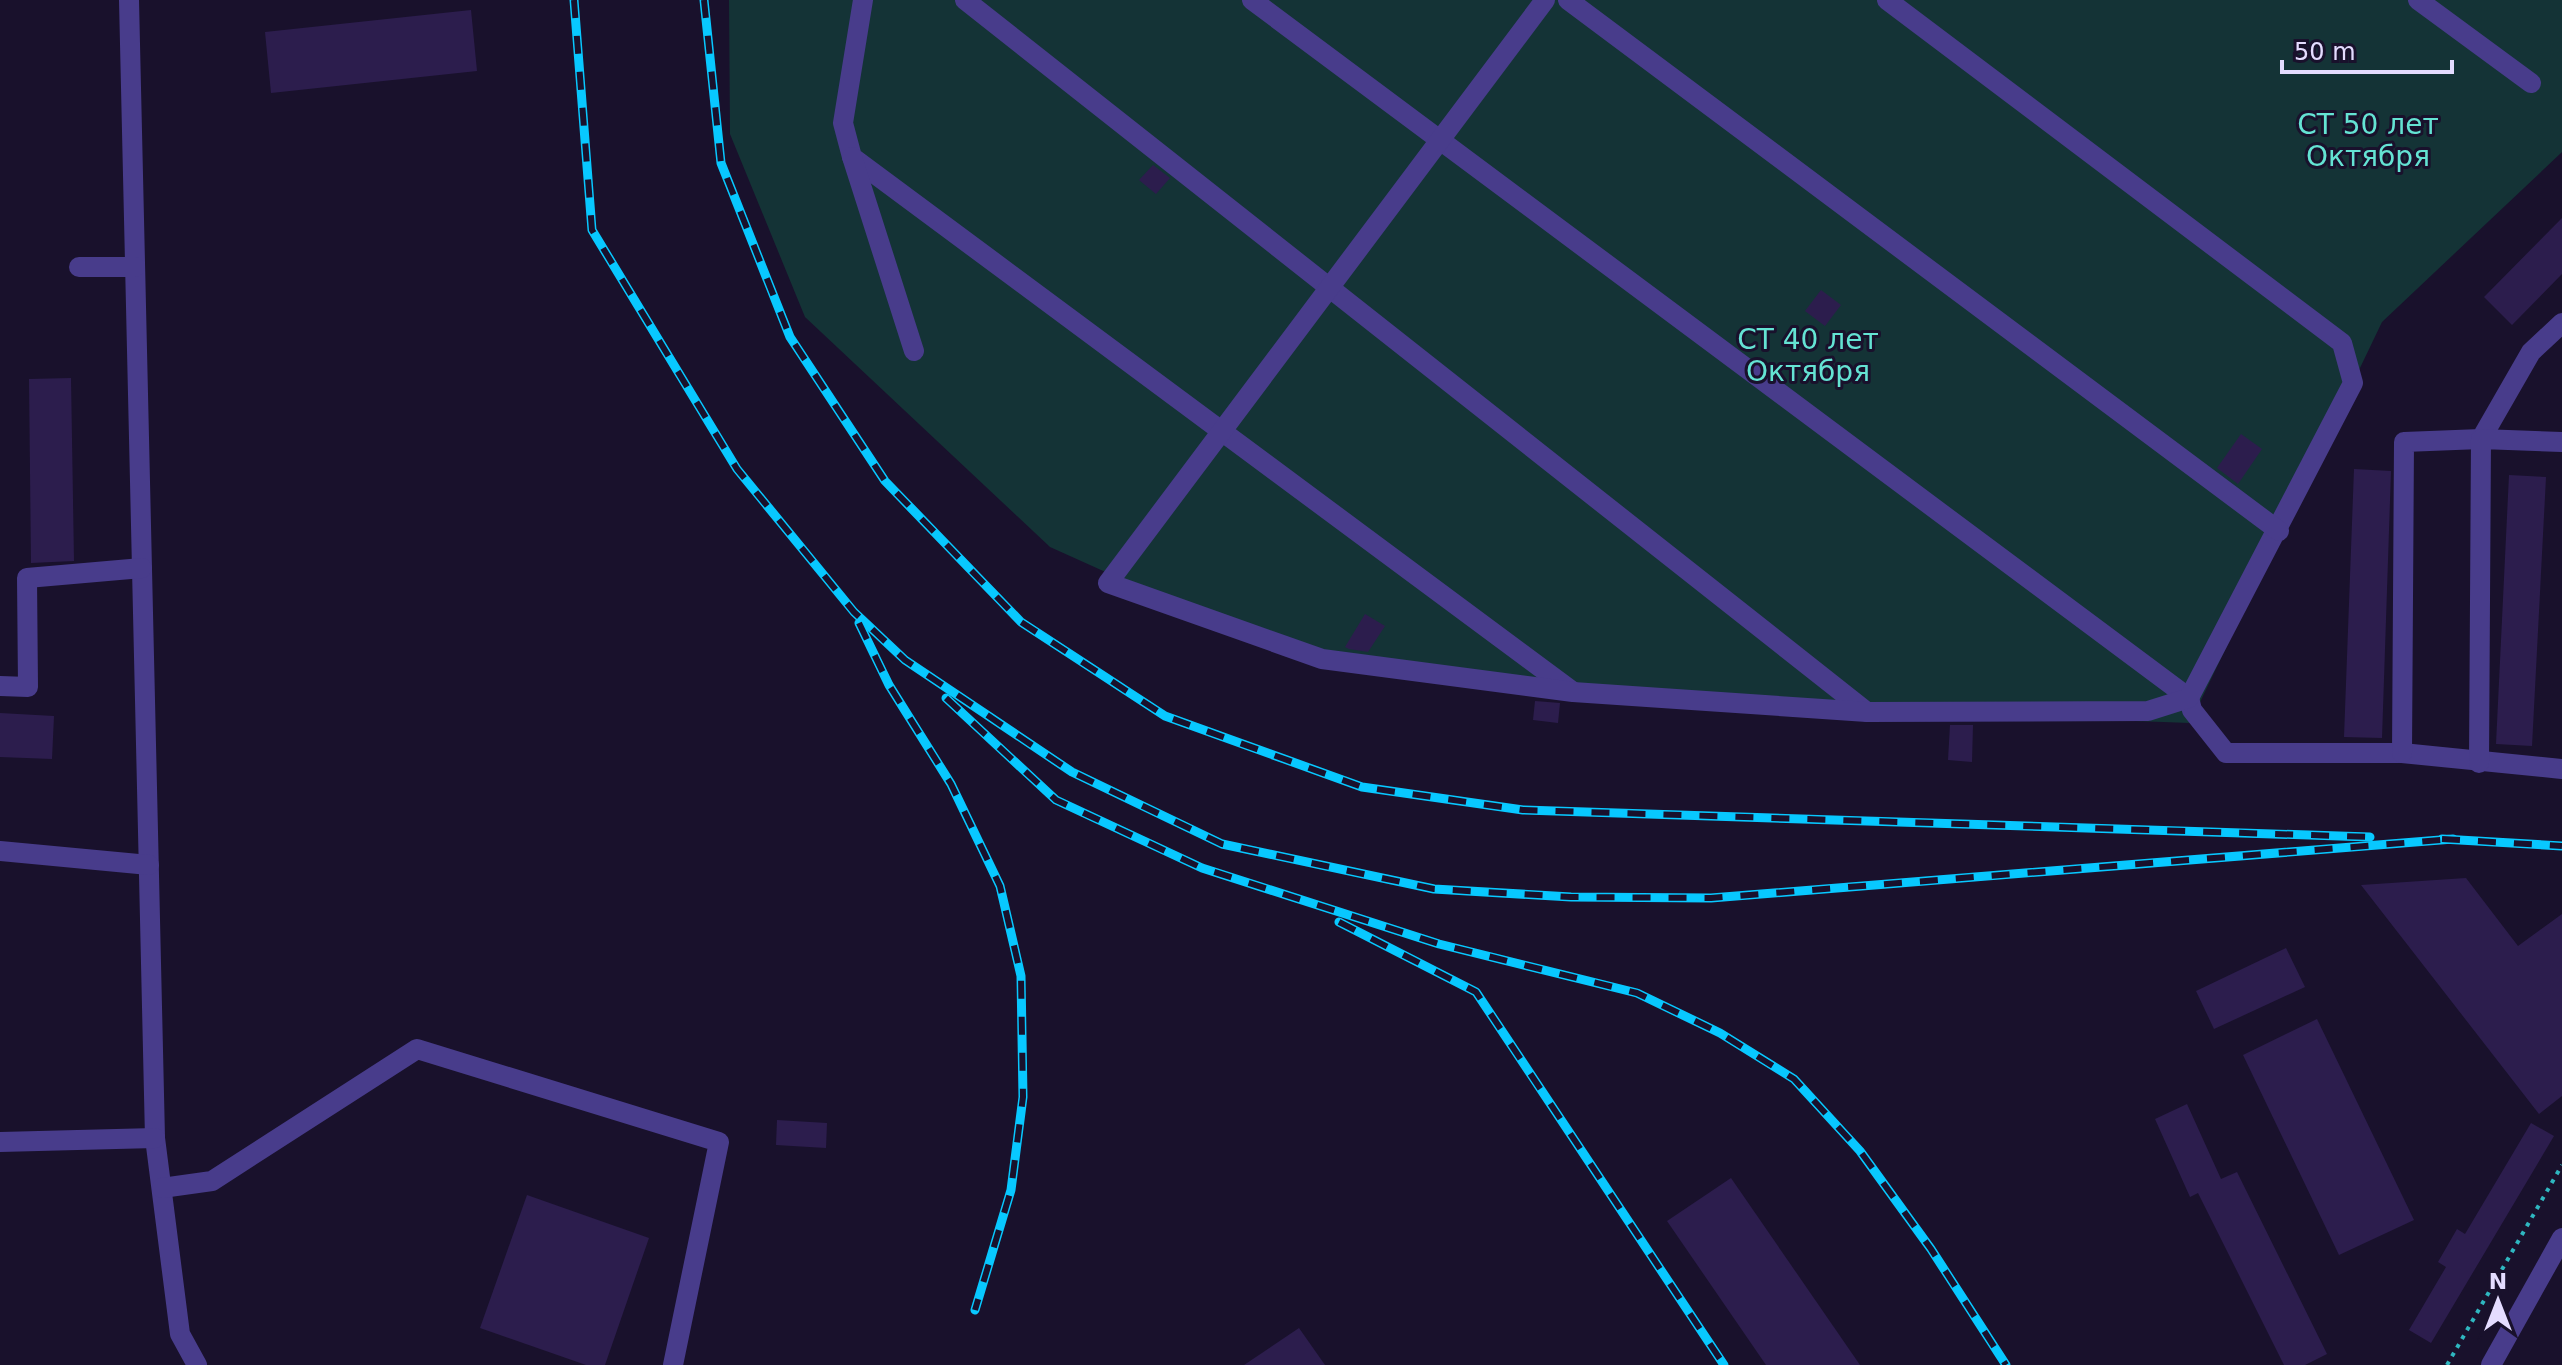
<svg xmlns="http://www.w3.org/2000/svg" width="2562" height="1365" font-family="'DejaVu Sans',sans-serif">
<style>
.green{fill:#143336}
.building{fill:#2c1d4d}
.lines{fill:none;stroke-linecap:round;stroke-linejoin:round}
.path{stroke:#2fb7c0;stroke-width:4;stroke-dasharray:4 6;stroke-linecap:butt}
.minor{stroke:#483c8b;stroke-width:20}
.rail-casing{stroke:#08c8ff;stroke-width:9}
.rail{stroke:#19112c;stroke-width:6;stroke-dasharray:18;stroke-linecap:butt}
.labels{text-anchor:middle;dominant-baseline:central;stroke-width:6;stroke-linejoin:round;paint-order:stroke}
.park-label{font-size:28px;fill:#64e3d3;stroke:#19112c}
</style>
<rect width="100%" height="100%" fill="#19112c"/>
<polygon class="green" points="729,0 2562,0 2562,152 2382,322 2190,723 1581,701 1314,666 1050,547 805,317 730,134"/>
<g class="building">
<polygon points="471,10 477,71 271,93 265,32"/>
<polygon points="1153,165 1170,178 1156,194 1139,180"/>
<polygon points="2562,218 2562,274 2512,325 2484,297"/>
<polygon points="1821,290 1841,305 1825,326 1805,311"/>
<polygon points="71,378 74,561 31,563 29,379"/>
<polygon points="2241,434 2262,449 2238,484 2217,468"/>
<polygon points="2354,469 2391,471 2382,738 2344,737"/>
<polygon points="2509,475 2546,477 2532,746 2496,744"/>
<polygon points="1365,614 1385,626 1368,652 1349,649 1345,647"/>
<polygon points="1535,701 1560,703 1558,723 1533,720"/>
<polygon points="0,713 54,716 52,759 0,757"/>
<polygon points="1950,725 1973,725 1972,762 1948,760"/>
<polygon points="2466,878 2518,946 2562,914 2562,1096 2539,1114 2361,885"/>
<polygon points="2286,948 2305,987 2214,1029 2196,991"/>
<polygon points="2317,1019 2414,1220 2339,1255 2243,1055"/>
<polygon points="2187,1104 2221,1179 2237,1172 2327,1354 2305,1365 2284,1365 2198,1193 2190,1197 2155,1119"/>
<polygon points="777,1120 827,1123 826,1148 776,1145"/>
<polygon points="2531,1123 2554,1136 2431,1343 2409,1330 2446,1267 2438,1262 2457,1229 2465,1234"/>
<polygon points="1731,1178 1860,1365 1766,1365 1667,1221"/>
<polygon points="527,1195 649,1238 605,1365 586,1365 480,1328"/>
<polygon points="1299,1328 1325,1365 1244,1365"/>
</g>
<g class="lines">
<polyline class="path" points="2447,1365 2562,1165"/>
<g class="minor">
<polyline points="129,0 155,1138 180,1334 197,1365"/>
<polyline points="863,0 843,123 852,157 1572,691"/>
<polyline points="965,0 1867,712"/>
<polyline points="1252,0 2189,698 2192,710 2226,753 2402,753 2562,769"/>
<polyline points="1545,0 1108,583 1322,659 1573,692 1867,712 2148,711 2189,698 2353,383 2342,343 1887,0"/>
<polyline points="1568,0 2279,531"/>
<polyline points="2418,0 2531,83"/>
<polyline points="852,157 914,351"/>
<polyline points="79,267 135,267"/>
<polyline points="0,686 28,687 27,578 142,568"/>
<polyline points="2402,753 2404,442 2481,439 2531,352 2562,323"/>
<polyline points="2479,763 2481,439 2562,442"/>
<polyline points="0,851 149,865"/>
<polyline points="0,1142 155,1138"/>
<polyline points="162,1188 212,1181 417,1049 719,1142 673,1365"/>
<polyline points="2491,1365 2562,1238"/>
</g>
<g class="rail-casing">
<g id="rail">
<polyline points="574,0 592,230 737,469 854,612 905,660 1072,772 1222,844 1434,889 1571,897 1711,898 2453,839"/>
<polyline points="704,0 721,163 790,337 885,481 1021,622 1165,716 1362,787 1523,810 2370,837"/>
<polyline points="859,623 889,685 951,784 1000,886 1021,976 1023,1097 1011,1190 975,1310"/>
<polyline points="946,698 1056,800 1202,868 1439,944 1637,993 1720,1033 1794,1079 1860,1151 1931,1249 2006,1365"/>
<polyline points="2442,839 2562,846"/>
<polyline points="1339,922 1476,992 1724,1365"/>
</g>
</g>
<use href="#rail" class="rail"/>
</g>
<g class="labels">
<g class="park-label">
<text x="2368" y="124">СТ 50 лет<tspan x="2368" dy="32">Октября</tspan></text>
<text x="1808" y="339">СТ 40 лет<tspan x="1808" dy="32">Октября</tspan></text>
</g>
</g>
<g transform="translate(2498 1301)" stroke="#19112c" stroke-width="6" paint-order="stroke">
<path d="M0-6L14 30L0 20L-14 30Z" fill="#e4dcff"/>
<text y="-12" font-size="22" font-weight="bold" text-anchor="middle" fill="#e4dcff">N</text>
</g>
<path d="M2282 60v12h170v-12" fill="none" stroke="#e4dcff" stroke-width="4"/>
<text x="2294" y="60" font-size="24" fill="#e4dcff" stroke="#19112c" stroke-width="6" paint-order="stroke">50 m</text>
</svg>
